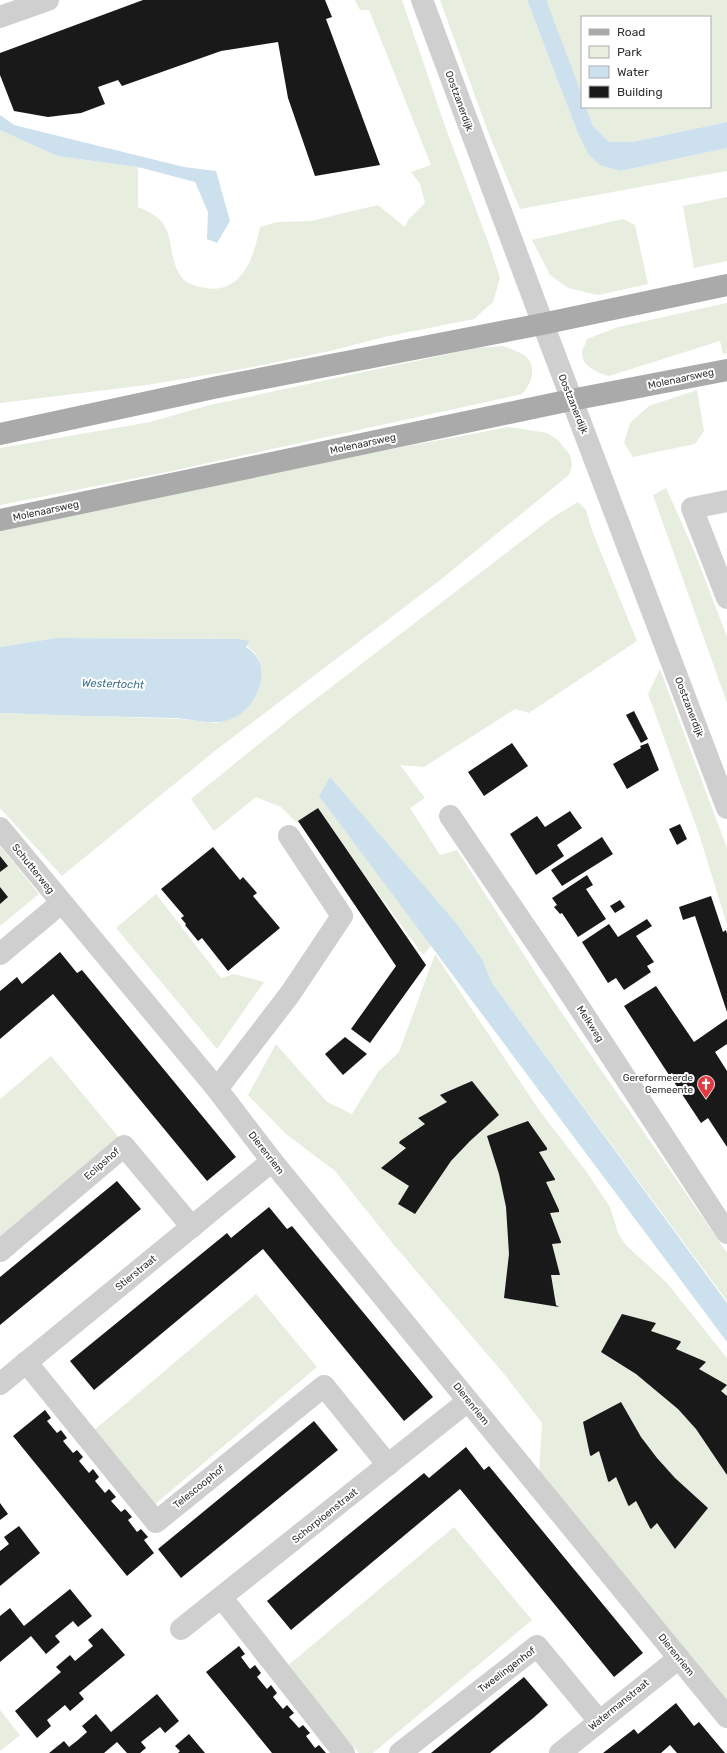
<svg xmlns="http://www.w3.org/2000/svg" width="727" height="1753" font-family="Rubik,sans-serif">
<style>
.green{fill:#e7eee0}
.water{fill:#cde0ed}
.building{fill:#191919}
.lines{fill:none;stroke-linecap:round;stroke-linejoin:round}
.minor{stroke:#cfcfcf;stroke-width:22}
.major{stroke:#aaa;stroke-width:22}
.labels{text-anchor:middle;dominant-baseline:central;stroke-width:4;stroke-linejoin:round;paint-order:stroke}
.street-label{font-size:10px;fill:#323232;stroke:#fff}
.poi-label{font-size:10px;fill:#323232;stroke:#fff;text-anchor:end}
.water-label{font-size:11px;font-style:italic;fill:#407294;stroke:#fff}
</style>
<rect width="100%" height="100%" fill="#fff"/>
<g class="green">
<path d="M355,0H402L444,123L491,250L500,278L493,302L474,319L384,337L330,351L248,368L147,385L0,403V130L57,156L138,167V207C183,224 162,250 182,278C188,285 198,287 206,288C243,294 254,256 260,227L277,222L311,221L378,205L405,227L408,220L425,203L420,184L411,172L431,165L369,10H360Z"/>
<polygon points="440,0 527,0 577,131 620,171 727,148 727,171 520,209 490,137"/>
<polygon points="545,0 727,0 727,122 632,142 609,142 593,126 586,107 710,107 710,17 582,17 582,96"/>
<polygon points="727,197 727,261 694,268 683,206"/>
<polygon points="623,219 635,225 648,284 598,295 568,288 550,275 532,240"/>
<path d="M727,303V353L723,354L720,341L609,376C598,373 581,366 582,352C583,348 586,343 587,339L618,327Z"/>
<path d="M503,346C509,348 518,351 524,355C538,365 532,384 522,394L167,472L0,505V448L150,422L210,405L476,348Z"/>
<polygon points="697,390 704,431 695,444 633,457 624,443 630,423 649,406"/>
<polygon points="509,427 547,433 558,440 570,455 572,465 569,475 439,581 216,750 62,876 0,808 0,713 180,719 218,723 260,661 255,653 239,639 56,638 0,647 0,528 174,490"/>
<polygon points="666,488 695,553 727,637 727,703 653,495"/>
<polygon points="578,502 586,510 593,533 637,641 529,713 515,709 424,767 400,765 425,798 410,808 440,855 457,850 553,1000 727,1253 727,1301 492,983 482,959 457,924 344,796 431,946 423,955 318,812 297,823 281,807 256,797 214,831 191,799 296,714 553,517"/>
<polygon points="660,669 727,848 727,925 699,834 648,694"/>
<polygon points="0,846 39,894 0,926"/>
<polygon points="156,894 221,978 234,974 264,982 217,1049 116,928"/>
<polygon points="435,954 539,1110 586,1171 610,1207 618,1233 626,1245 667,1283 727,1358 727,1704 539,1475 542,1423 504,1374 394,1245 335,1171 286,1134 248,1095 276,1044 327,1102 352,1114 378,1072 399,1052"/>
<polygon points="51,1056 120,1139 0,1239 0,1099"/>
<polygon points="256,1294 317,1367 154,1505 92,1432"/>
<polygon points="454,1527 532,1620 373,1753 359,1753 286,1667"/>
<polygon points="0,1710 20,1735 0,1751"/>
</g>
<g class="water">
<polygon points="527,0 546,0 582,95 582,107 586,107 593,126 609,142 632,142 727,122 727,148 620,171 600,165 589,155 577,131"/>
<polygon points="0,115 14,125 184,167 216,171 230,221 217,243 207,239 208,212 195,182 138,167 57,156 0,130"/>
<path d="M56,638L239,639L249,641L246,647C258,655 263,664 261,679C259,696 247,713 231,719C213,726 193,719 174,718C116,717 58,715 0,713V647Z"/>
<polygon points="330,777 457,924 482,959 492,983 727,1303 727,1342 319,796"/>
</g>
<g class="building">
<polygon points="143,0 325,0 332,17 326,19 380,165 315,176 288,98 278,42 221,51 122,86 118,80 98,87 105,104 81,113 48,117 14,111 0,75 0,53"/>
<polygon points="634,711 648,739 641,743 626,715"/>
<polygon points="512,743 528,766 484,796 468,772"/>
<polygon points="648,743 659,770 627,789 613,764 641,748 640,746"/>
<polygon points="318,808 426,965 370,1043 351,1029 396,966 298,821"/>
<polygon points="570,811 582,828 557,845 564,856 536,875 510,834 537,816 545,827"/>
<polygon points="680,824 687,839 677,845 669,829"/>
<polygon points="602,837 613,854 562,886 551,870"/>
<polygon points="213,847 240,880 243,877 257,893 253,896 280,928 228,971 202,938 198,941 185,925 186,924 181,918 184,916 161,889"/>
<polygon points="0,856 8,866 0,872"/>
<polygon points="587,875 593,885 586,889 606,919 578,937 562,913 560,914 554,907 557,905 552,898"/>
<polygon points="0,887 8,897 0,904"/>
<polygon points="711,896 723,932 726,930 727,934 727,1012 695,916 683,920 679,907"/>
<polygon points="620,900 625,907 615,913 610,906"/>
<polygon points="647,919 652,926 636,936 654,962 647,966 651,972 624,990 616,978 608,983 582,942 609,924 618,937"/>
<polygon points="60,952 77,973 82,970 236,1157 207,1181 53,994 0,1039 0,991 17,977 22,984"/>
<polygon points="656,986 694,1042 727,1019 727,1044 715,1052 727,1071 727,1147 708,1118 701,1123 672,1079 675,1077 672,1073 669,1075 624,1006"/>
<polygon points="345,1037 367,1054 343,1075 325,1054"/>
<polygon points="472,1081 499,1115 470,1141 451,1161 415,1214 398,1204 409,1186 381,1168 406,1148 399,1143 400,1141 425,1124 418,1118 420,1117 447,1102 440,1095 442,1094"/>
<polygon points="528,1121 547,1148 547,1150 539,1152 555,1179 555,1180 546,1182 559,1210 559,1212 550,1213 561,1242 561,1243 552,1244 560,1275 551,1275 556,1305 559,1307 504,1298 509,1254 506,1207 499,1174 487,1136"/>
<polygon points="117,1181 141,1209 0,1325 0,1277"/>
<polygon points="269,1207 287,1229 292,1226 433,1397 404,1421 263,1249 94,1390 70,1361 227,1233 231,1238"/>
<polygon points="622,1314 656,1323 651,1331 680,1341 681,1342 676,1349 704,1361 706,1362 699,1369 727,1385 721,1391 727,1396 727,1475 696,1429 678,1409 636,1374 601,1352"/>
<polygon points="621,1402 641,1437 657,1458 675,1478 708,1508 675,1549 657,1523 651,1529 650,1528 636,1501 629,1506 628,1505 616,1477 609,1482 608,1481 599,1451 591,1456 590,1455 583,1422"/>
<polygon points="45,1410 51,1418 47,1421 57,1433 61,1430 67,1438 63,1441 73,1453 77,1450 83,1457 79,1461 89,1473 93,1469 99,1477 95,1481 105,1493 109,1489 116,1497 111,1501 121,1512 125,1509 132,1517 128,1520 137,1532 141,1529 148,1537 144,1540 154,1553 127,1576 13,1436"/>
<polygon points="314,1421 338,1450 181,1578 158,1549"/>
<polygon points="466,1447 484,1470 489,1466 643,1653 614,1677 460,1489 291,1630 267,1601 424,1473 429,1478"/>
<polygon points="0,1503 8,1514 0,1520"/>
<polygon points="19,1526 40,1553 0,1586 0,1551 9,1544 4,1537"/>
<polygon points="70,1589 92,1616 78,1627 73,1621 55,1636 60,1642 46,1654 31,1636 0,1662 0,1616 10,1608 24,1626"/>
<polygon points="102,1628 125,1655 79,1693 84,1699 70,1711 65,1705 47,1720 51,1726 37,1738 15,1711 61,1672 56,1667 70,1655 75,1661 93,1646 88,1640"/>
<polygon points="239,1646 245,1654 241,1657 250,1669 255,1665 261,1673 257,1677 267,1689 271,1685 277,1693 273,1697 283,1709 287,1705 294,1713 289,1717 299,1728 303,1725 310,1733 306,1736 315,1748 319,1745 326,1753 272,1753 206,1672"/>
<polygon points="524,1677 548,1705 532,1719 490,1753 431,1753"/>
<polygon points="157,1694 179,1721 165,1733 160,1727 141,1742 146,1748 140,1753 127,1753 117,1742 104,1753 49,1753 64,1741 69,1747 78,1740 87,1732 82,1726 96,1714 111,1732"/>
<polygon points="676,1703 694,1726 699,1722 725,1753 677,1753 670,1745 661,1753 603,1753 634,1729 638,1734"/>
<polygon points="189,1734 205,1753 178,1753 180,1751 175,1746"/>
</g>
<g class="lines">
<g class="minor">
<path d="M422,0C522,270 624,539 727,808"/>
<polyline points="0,17 48,0"/>
<polyline points="727,501 692,508 727,598"/>
<polyline points="450,816 560,978 727,1233"/>
<polyline points="0,828 217,1089 272,1161 727,1717"/>
<polyline points="0,954 61,903"/>
<polyline points="217,1089 290,994 342,916 289,836"/>
<polyline points="0,1251 124,1146 192,1227"/>
<polyline points="26,1362 156,1522 324,1386 388,1465"/>
<polyline points="0,1384 272,1161"/>
<polyline points="222,1598 344,1753"/>
<polyline points="181,1629 468,1401"/>
<polyline points="400,1753 537,1646 599,1721"/>
<polyline points="560,1753 679,1658"/>
</g>
<g class="major">
<polyline points="0,434 218,387 542,324 727,285"/>
<polyline points="0,520 571,400 727,370"/>
</g>
</g>
<defs>
<g id="church-pin" transform="scale(0.9)"><path d="M0 17L-7.5 6A9.5 9.5 0 1 1 7.5 6Z" fill="#e33943" stroke="#fff"/><path d="M-1.2-6h2.4v3.5h3.3v2.4h-3.3V6h-2.4V-.1h-3.3v-2.4h3.3Z" fill="#fff"/></g>
</defs>
<g fill-rule="evenodd">
<use href="#church-pin" x="706" y="1084"/>
</g>
<g class="labels">
<g class="street-label">
<text transform="translate(459 101) rotate(70)">Oostzanerdijk</text>
<text transform="translate(681 379) rotate(-12)">Molenaarsweg</text>
<text transform="translate(573 404) rotate(68)">Oostzanerdijk</text>
<text transform="translate(363 444) rotate(-12)">Molenaarsweg</text>
<text transform="translate(46 511) rotate(-12)">Molenaarsweg</text>
<text transform="translate(689 707) rotate(69)">Oostzanerdijk</text>
<text transform="translate(33 869) rotate(51)">Schutterweg</text>
<text transform="translate(590 1024) rotate(57)">Melkweg</text>
<text transform="translate(266 1153) rotate(52)">Dierenriem</text>
<text transform="translate(102 1164) rotate(-41)">Eclipshof</text>
<text transform="translate(136 1273) rotate(-39)">Stierstraat</text>
<text transform="translate(471 1404) rotate(51)">Dierenriem</text>
<text transform="translate(199 1487) rotate(-39)">Telescoophof</text>
<text transform="translate(325 1516) rotate(-39)">Schorpioenstraat</text>
<text transform="translate(676 1655) rotate(51)">Dierenriem</text>
<text transform="translate(507 1670) rotate(-37)">Tweelingenhof</text>
<text transform="translate(619 1705) rotate(-39)">Watermanstraat</text>
</g>
<g class="poi-label">
<text x="693" y="1078">Gereformeerde<tspan x="693" dy="12">Gemeente</tspan></text>
</g>
<g class="water-label">
<text transform="translate(113 684) rotate(2)">Westertocht</text>
</g>
</g>
<rect x="581" y="16" width="130" height="92" fill="#ffffff" stroke="#adadad"/>
<rect x="589" y="29" width="20" height="6" fill="#aaaaaa" stroke="#adadad"/>
<text x="617" y="36" font-size="12" fill="#323232">Road</text>
<rect x="589" y="46" width="20" height="12" fill="#e7eee0" stroke="#adadad"/>
<text x="617" y="56" font-size="12" fill="#323232">Park</text>
<rect x="589" y="66" width="20" height="12" fill="#cde0ed" stroke="#adadad"/>
<text x="617" y="76" font-size="12" fill="#323232">Water</text>
<rect x="589" y="86" width="20" height="12" fill="#191919" stroke="#adadad"/>
<text x="617" y="96" font-size="12" fill="#323232">Building</text>
</svg>
